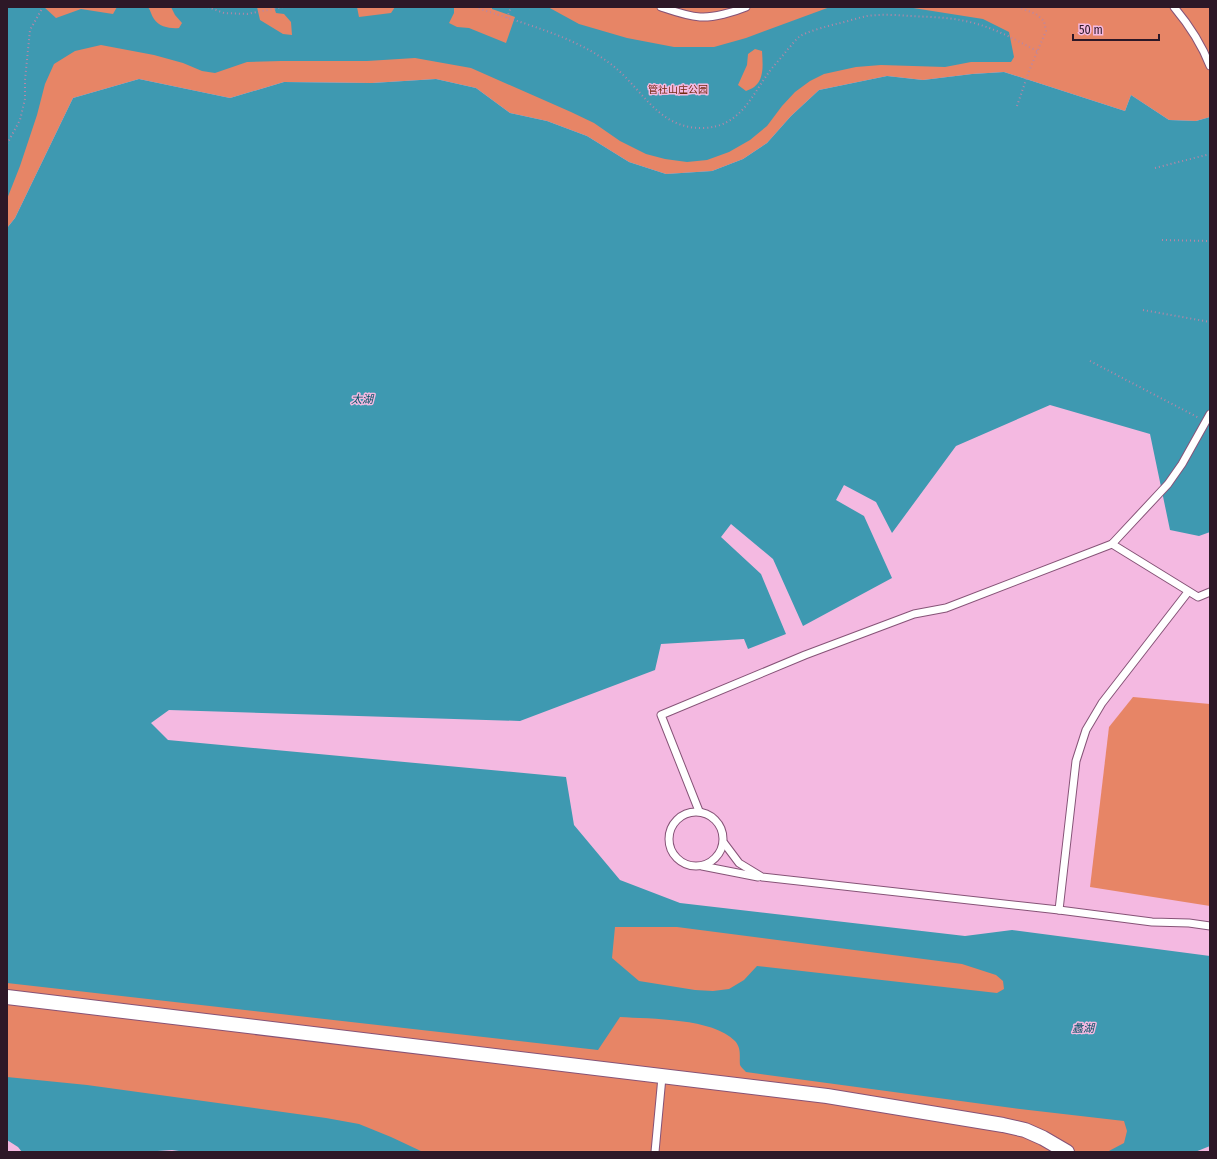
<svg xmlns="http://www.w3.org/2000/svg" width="1217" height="1159" font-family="'Fira Sans Condensed','Noto Sans SC',sans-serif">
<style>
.green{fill:#e78566}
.water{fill:#3e99b1;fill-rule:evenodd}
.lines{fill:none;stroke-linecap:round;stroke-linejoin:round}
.service-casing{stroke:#865377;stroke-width:9}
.minor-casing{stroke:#865377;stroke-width:16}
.path{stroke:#b687a7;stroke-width:2;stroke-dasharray:1 3;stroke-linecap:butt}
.service{stroke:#fff;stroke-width:7}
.minor{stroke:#fff;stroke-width:14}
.labels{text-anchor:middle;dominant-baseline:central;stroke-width:3;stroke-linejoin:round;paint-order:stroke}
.park-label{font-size:10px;fill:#742a11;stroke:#f4b9e1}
.water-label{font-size:11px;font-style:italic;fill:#005264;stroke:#f4b9e1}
</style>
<rect width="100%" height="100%" fill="#f4b9e1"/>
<g class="green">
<polygon points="7,7 1209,7 1210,8 1210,117 1196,121 1169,120 1131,95 1125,111 1004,72 972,74 923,80 887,76 819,90 791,116 767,143 743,159 712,171 666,174 629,162 587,136 547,121 510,113 476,88 436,79 372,83 284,82 230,98 139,79 73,98 15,218 7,228"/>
<polygon points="1133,697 1210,704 1210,906 1090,887 1109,727"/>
<polygon points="661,918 989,963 1129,1117 1134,1145 1120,1152 403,1152 7,1092 7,963"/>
</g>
<g class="water">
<path d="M7,7H44L56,18L81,9L113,14L117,7H148C151,11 151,15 154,19C159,27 171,29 179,28L182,23L175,15L171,7H257L260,20L283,34L292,35L291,22L284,14L276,13L274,7H357L359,17L391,13L395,7H454V13L449,23L457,27L469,28L506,43L515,17L492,9V7H548L579,24L627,38L674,47H714L746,38L830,7H907L983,19L1009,32L1014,57L1011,62H971L945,67L881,65L856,67L824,74L810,81L795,92L782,106L767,126L750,140L729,152L707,160L687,162L665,159L646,154L620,141L594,123L571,112L471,68L415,58L367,61H281L247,62L215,73L202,71L183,63L154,55L101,45L75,51L54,64L45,84L37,115L20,166L7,199ZM755,49L762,51C763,68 765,85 746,91L738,85L747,65L748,54Z"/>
<path d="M1004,72L1125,111L1131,95L1169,120L1196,121L1210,117V532L1199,536L1170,530L1150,434L1050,405L956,446L892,533L876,502L844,485L836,500L864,516L892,578L803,626L773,559L731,524L721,537L761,574L786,634L748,649L744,639L661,644L655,670L520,721L169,710L151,723L168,740L566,777L574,825L620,880L680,903L965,936L1012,930L1210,956V1146L1195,1152H1107L1124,1143L1127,1131L1124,1121L1020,1109L746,1072C744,1070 741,1067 740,1065C739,1057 742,1049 735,1041C713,1018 651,1019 620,1017L598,1050L7,983V228L15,218L73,98L139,79L230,98L284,82L372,83L436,79L476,88L510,113L547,121L587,136L629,162L666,174L712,171L743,159L767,143L791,116L819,90L887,76L923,80L972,74ZM615,927H677L962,964L996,975L1003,981L1004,989L997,993L757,966L744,980L729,989L713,991L695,990L639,981L612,958Z"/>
<polygon points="7,1077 87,1085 326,1118 359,1124 391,1137 423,1152 186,1152 172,1150 143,1152 22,1152 18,1147 7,1140"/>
</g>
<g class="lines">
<g class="service-casing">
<g id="service">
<path d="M661,7C673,11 687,16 700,17C713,18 734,12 746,7"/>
<path d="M1174,7C1189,25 1202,45 1210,66"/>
<polyline points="1112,544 1198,597 1210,592"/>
<polyline points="699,811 661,715 805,655 914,614 946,608 1112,544 1168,484 1182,464 1210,414"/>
<circle cx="696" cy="839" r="27"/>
<polyline points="724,843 739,863 762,877 1059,910 1076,761 1086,730 1102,703 1188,592"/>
<polyline points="702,866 758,877"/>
<polyline points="1059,910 1152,922 1189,923 1210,926"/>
<polyline points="655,1152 662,1077"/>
</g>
</g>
<g class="minor-casing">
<polyline id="minor" points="7,997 827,1096 1003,1125 1025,1130 1043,1138 1067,1152"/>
</g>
<g class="path">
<polyline points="208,7 224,13 247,14 283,7"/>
<path d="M475,7C520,23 569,34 608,62C642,86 656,129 703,128C740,127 751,97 769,72C775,64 782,57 788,49C792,45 795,40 799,37C805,32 828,26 836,24C846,22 857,18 867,16C881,14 896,15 910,16C928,17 947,17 965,21C991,26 1014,39 1037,51"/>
<polyline points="507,18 511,7"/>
<polyline points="1017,106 1029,71 1046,31 1044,21 1036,14 1018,7"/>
<polyline points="7,144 20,120 25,99 25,80 30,30 43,7"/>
<polyline points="1155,168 1210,154"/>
<polyline points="1162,240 1210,241"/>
<polyline points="1143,310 1210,322"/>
<polyline points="1090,361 1199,418"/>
</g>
<use href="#service" class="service"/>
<use href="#minor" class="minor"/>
</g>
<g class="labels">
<g class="park-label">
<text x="678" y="90">管社山庄公园</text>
</g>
<g class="water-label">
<text x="362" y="399">太湖</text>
<text x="1083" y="1028">蠡湖</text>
</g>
</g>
<rect width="1217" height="1159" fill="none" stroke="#2d1827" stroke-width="16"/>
<path d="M1073 34v6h86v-6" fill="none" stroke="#2d1827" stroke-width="2"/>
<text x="1079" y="34" font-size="12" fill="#2d1827" stroke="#f4b9e1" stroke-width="3" paint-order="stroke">50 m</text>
</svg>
